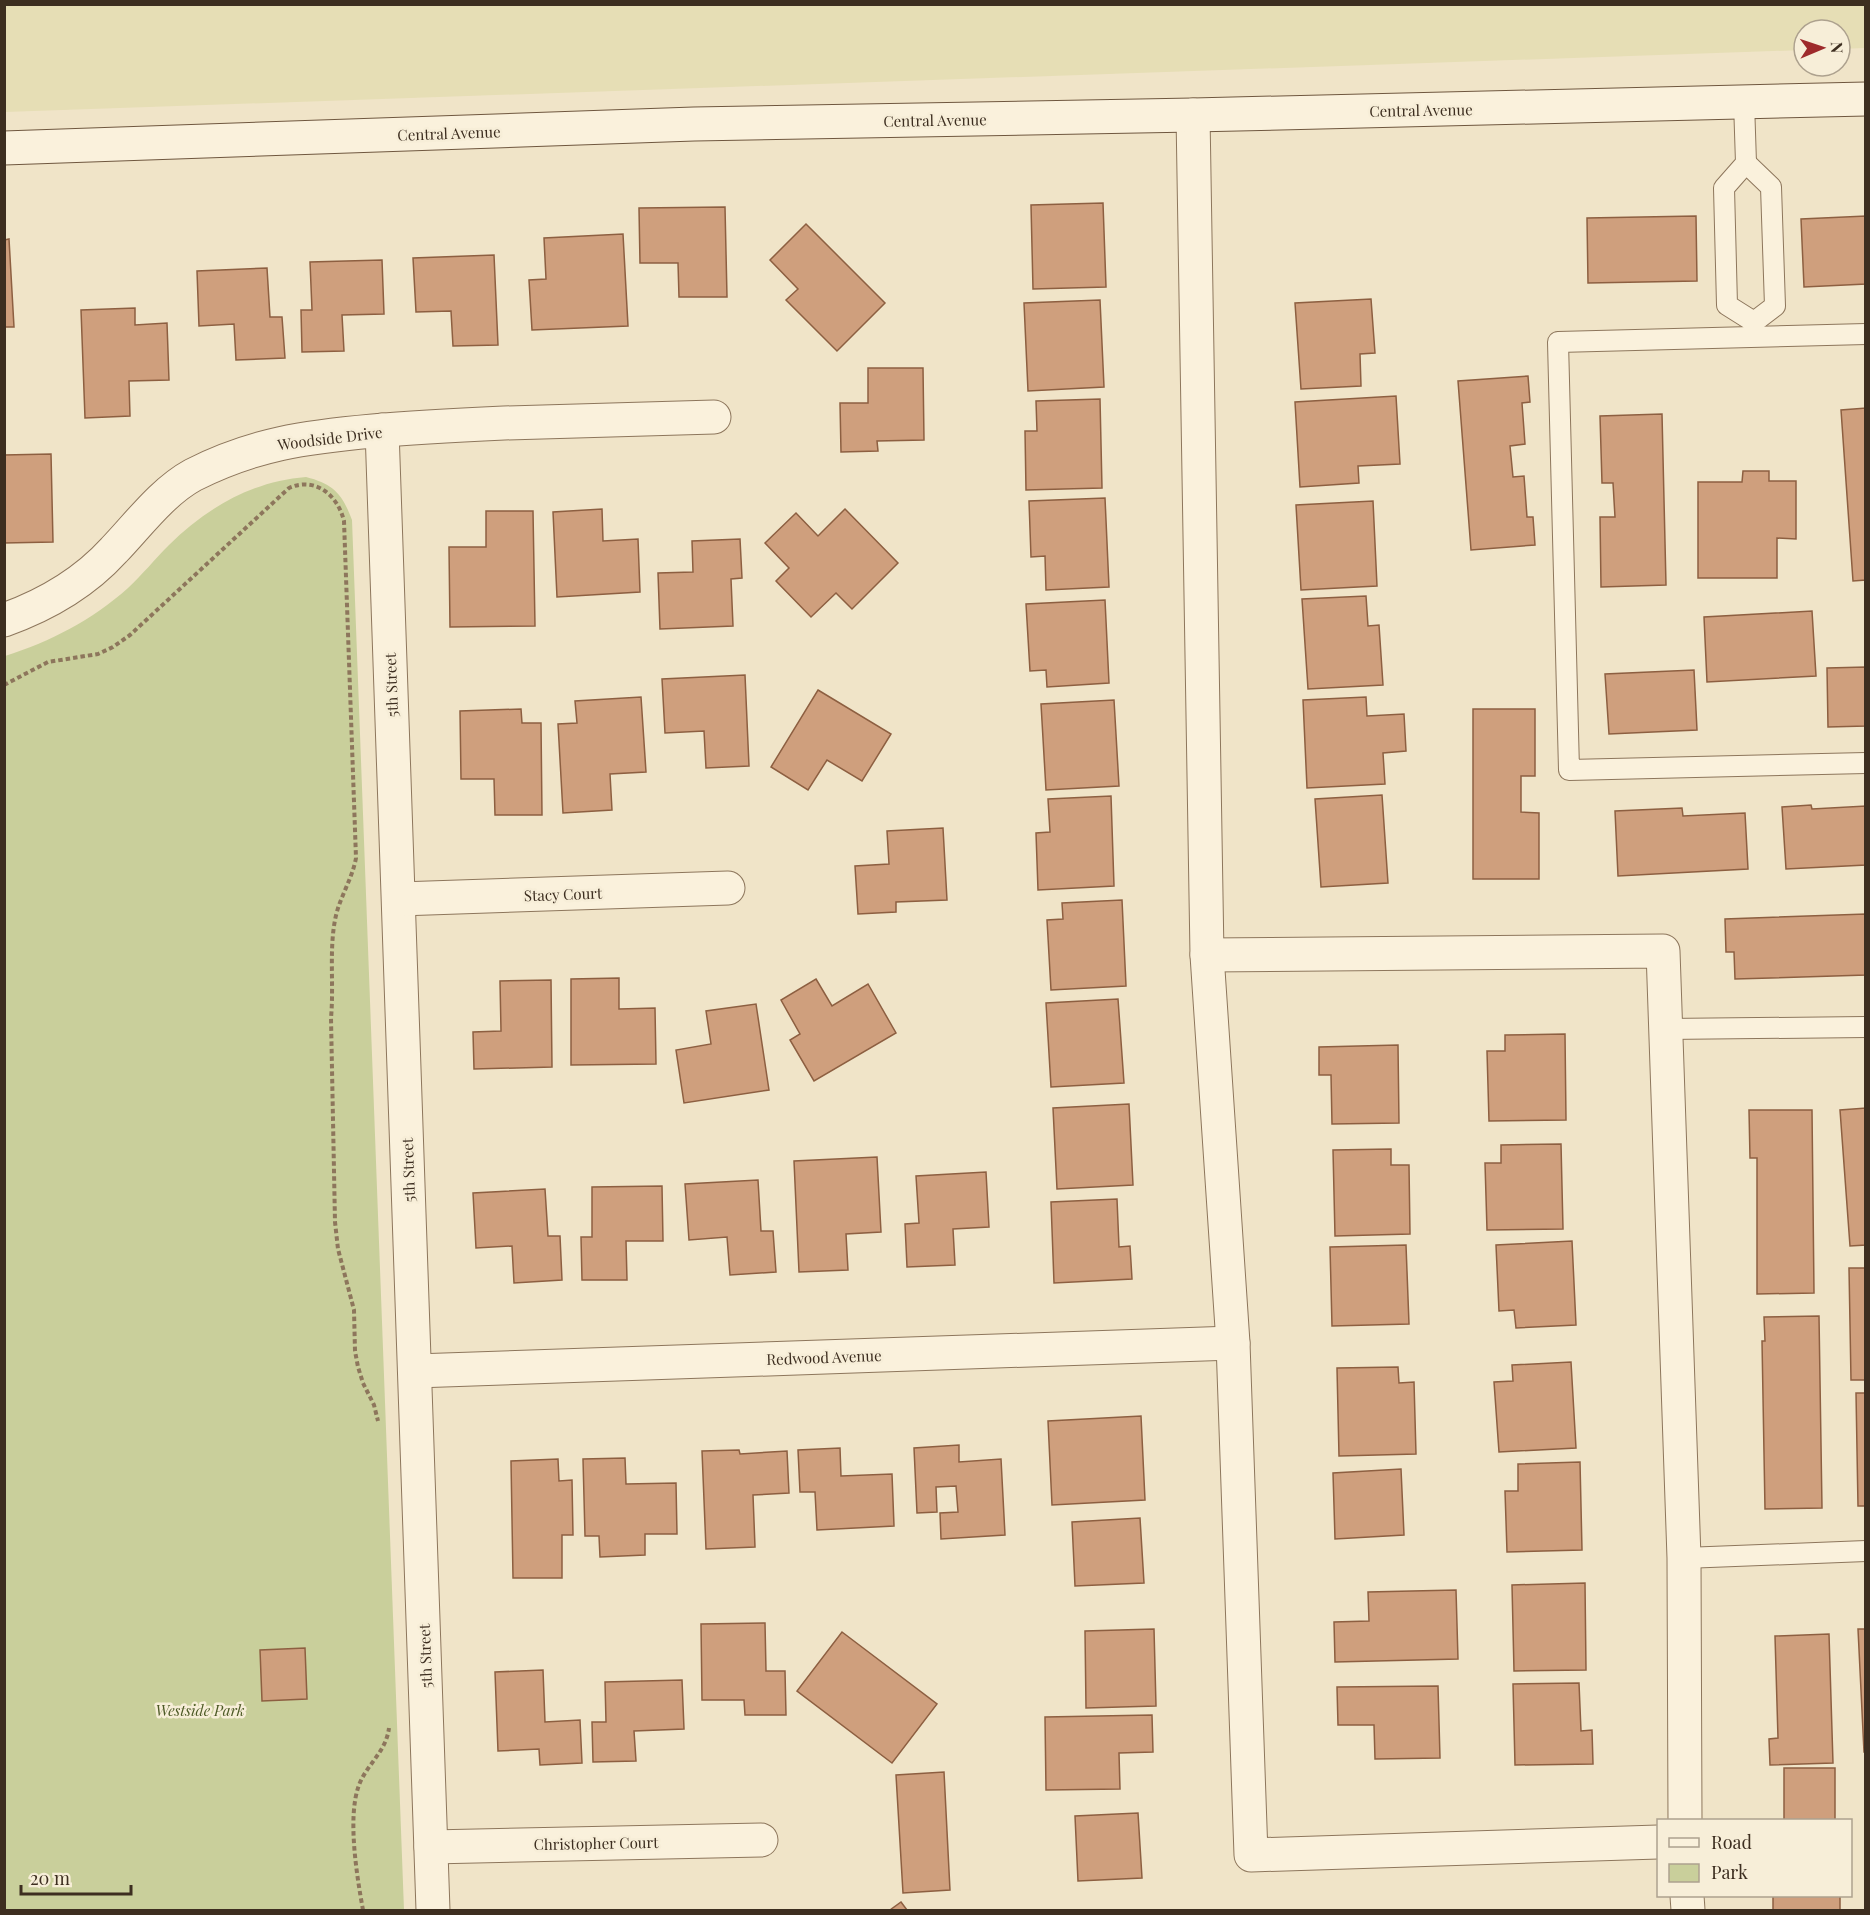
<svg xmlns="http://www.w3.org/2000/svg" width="1870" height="1915" font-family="'Playfair Display',serif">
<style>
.farmland{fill:#e6deb5}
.green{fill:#c9cf9b}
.building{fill:#cf9f7d;stroke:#8d5f41;stroke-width:1.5}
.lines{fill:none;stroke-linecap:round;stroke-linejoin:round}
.lane-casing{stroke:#8d765c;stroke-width:22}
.street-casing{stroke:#8d765c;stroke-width:35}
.secondary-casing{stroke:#6f573f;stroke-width:35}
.path{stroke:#8d765c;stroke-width:4;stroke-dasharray:4.5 3;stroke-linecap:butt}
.lane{stroke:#faf1dc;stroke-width:20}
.street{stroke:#faf1dc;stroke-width:33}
.secondary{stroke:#faf1dc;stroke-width:33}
.labels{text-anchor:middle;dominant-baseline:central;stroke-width:5;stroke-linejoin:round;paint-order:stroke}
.street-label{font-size:15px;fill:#3d2e20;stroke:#f7eed8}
.park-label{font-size:15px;font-style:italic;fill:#4d5a26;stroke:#f7eed8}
</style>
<rect width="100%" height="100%" fill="#f0e4c8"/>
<polygon class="farmland" points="1865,4 1865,48 1840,49 1840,30 1804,30 1804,50 5,112 5,5"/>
<path class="green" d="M306,477C333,484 342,493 352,520L404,1910H5V656C50,642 92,620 128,588C142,575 155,559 169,545C206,508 253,481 306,477Z"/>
<g class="building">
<polygon points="1103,203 1106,287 1033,289 1031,205"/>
<polygon points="725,207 727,297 679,297 678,263 640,263 639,208"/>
<polygon points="1696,216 1697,281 1588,283 1587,218"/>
<polygon points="1866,216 1866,284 1804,287 1801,219"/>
<polygon points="806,224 885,303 837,351 786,300 798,289 770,260"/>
<polygon points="623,234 628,326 532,330 529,280 546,279 544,238"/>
<polygon points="9,239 14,327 4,327 4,240"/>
<polygon points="494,255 498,345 453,346 451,311 416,312 413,258"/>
<polygon points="382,260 384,314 342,315 344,351 302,352 301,310 312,310 310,262"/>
<polygon points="267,268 270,317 282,317 285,358 236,360 234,324 199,326 197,271"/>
<polygon points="1371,299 1375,353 1360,354 1361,386 1301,389 1295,303"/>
<polygon points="1100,300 1104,387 1028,391 1024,303"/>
<polygon points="135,308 135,325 167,323 169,380 129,381 130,416 85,418 81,310"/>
<polygon points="868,368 923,368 924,440 877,441 878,451 841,452 840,403 868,403"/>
<polygon points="1528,376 1530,402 1522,403 1525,444 1510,446 1513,477 1524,476 1527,517 1533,517 1535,545 1471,550 1458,381"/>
<polygon points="1396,396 1400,464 1358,466 1359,483 1300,487 1295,402"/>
<polygon points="1100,399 1102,488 1026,490 1025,431 1037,431 1036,401"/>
<polygon points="1866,408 1866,580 1853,581 1841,410"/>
<polygon points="1662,414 1666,585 1601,587 1600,517 1615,517 1613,483 1602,483 1600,416"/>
<polygon points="51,454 53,542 4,543 4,455"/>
<polygon points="1743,471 1769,471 1769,481 1796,481 1796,539 1777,538 1777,578 1698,578 1698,482 1742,482"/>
<polygon points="1105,498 1109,587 1046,590 1045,556 1031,557 1029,501"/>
<polygon points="1373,501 1377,586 1301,590 1296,505"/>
<polygon points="602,509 603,541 638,539 640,592 557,597 553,512"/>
<polygon points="845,509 898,563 852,609 836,593 811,617 776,581 789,568 765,543 796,513 818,536"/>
<polygon points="486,511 533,511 535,626 450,627 449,547 486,547"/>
<polygon points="740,539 742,578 731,579 733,626 660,629 658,573 693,572 692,541"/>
<polygon points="1366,596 1368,626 1379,625 1383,685 1308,689 1302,599"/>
<polygon points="1105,600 1109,683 1047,687 1046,670 1030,671 1026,604"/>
<polygon points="1812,611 1816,676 1707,682 1704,617"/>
<polygon points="1866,667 1866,726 1828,727 1827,668"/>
<polygon points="1694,670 1697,730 1609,734 1605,674"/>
<polygon points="745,675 749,766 706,768 704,731 665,733 662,679"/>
<polygon points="818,690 891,734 862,781 827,760 808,790 771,767"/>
<polygon points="641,697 646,772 610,774 612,810 563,813 558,724 577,723 575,701"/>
<polygon points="1366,697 1367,716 1404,714 1406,751 1383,753 1385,784 1307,788 1303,700"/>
<polygon points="1114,700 1119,786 1046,790 1041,704"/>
<polygon points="521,709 522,723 541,723 542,815 495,815 494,779 461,779 460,711"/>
<polygon points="1473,709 1535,709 1535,776 1521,776 1521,812 1539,813 1539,879 1473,879"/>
<polygon points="1382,795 1388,883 1321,887 1315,799"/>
<polygon points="1111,796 1114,886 1038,890 1036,833 1050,832 1048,799"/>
<polygon points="1811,805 1812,809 1866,806 1866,865 1786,869 1782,807"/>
<polygon points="1682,808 1683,816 1745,813 1748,869 1618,876 1615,811"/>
<polygon points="943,828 947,900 896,902 896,912 858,914 855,866 889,864 887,831"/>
<polygon points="1122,900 1126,986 1051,990 1047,920 1063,919 1062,903"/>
<polygon points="1866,914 1866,975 1735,979 1734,952 1726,952 1725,919"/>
<polygon points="619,978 619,1009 655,1008 656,1064 571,1065 571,979"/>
<polygon points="816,979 832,1006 868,984 896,1033 814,1081 790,1040 800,1034 781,1000"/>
<polygon points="551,980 552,1067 474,1069 473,1032 501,1031 500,981"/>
<polygon points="1118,999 1124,1083 1051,1087 1046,1003"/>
<polygon points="756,1004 769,1090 684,1103 676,1050 711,1044 706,1011"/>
<polygon points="1565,1034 1566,1120 1489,1121 1487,1051 1505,1051 1505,1035"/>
<polygon points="1398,1045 1399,1123 1332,1124 1331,1075 1319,1075 1319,1047"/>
<polygon points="1129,1104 1133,1185 1057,1189 1053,1108"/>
<polygon points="1866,1108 1866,1245 1850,1246 1840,1110"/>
<polygon points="1749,1110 1812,1110 1814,1293 1757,1294 1757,1158 1750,1158"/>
<polygon points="1561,1144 1563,1229 1487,1230 1485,1163 1501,1163 1501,1145"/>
<polygon points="1391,1149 1391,1165 1409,1165 1410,1234 1335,1236 1333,1150"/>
<polygon points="877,1157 881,1232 846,1234 848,1270 799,1272 794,1161"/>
<polygon points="986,1172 989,1227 953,1229 955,1265 907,1267 905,1224 919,1223 916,1176"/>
<polygon points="758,1180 761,1231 773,1231 776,1272 730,1275 727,1237 689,1240 685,1184"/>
<polygon points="662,1186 663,1241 626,1241 627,1280 582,1280 581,1237 592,1237 592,1187"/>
<polygon points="545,1189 548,1236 560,1236 562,1280 514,1283 512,1246 476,1248 473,1193"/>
<polygon points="1117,1199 1119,1247 1130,1246 1132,1279 1054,1283 1051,1202"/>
<polygon points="1572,1241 1576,1325 1516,1328 1514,1310 1499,1311 1496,1245"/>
<polygon points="1406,1245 1409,1324 1332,1326 1330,1247"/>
<polygon points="1849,1268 1866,1268 1866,1380 1851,1380"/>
<polygon points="1819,1316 1822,1508 1765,1509 1762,1341 1765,1341 1764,1317"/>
<polygon points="1571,1362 1576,1448 1499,1452 1494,1382 1513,1381 1512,1365"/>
<polygon points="1398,1367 1399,1383 1414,1382 1416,1454 1339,1456 1337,1368"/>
<polygon points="1856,1393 1866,1393 1866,1506 1858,1506"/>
<polygon points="1141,1416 1145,1500 1052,1505 1048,1421"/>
<polygon points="959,1445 959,1462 1001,1459 1005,1535 941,1539 940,1513 958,1512 956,1486 936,1487 937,1512 917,1513 914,1448"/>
<polygon points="840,1448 841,1476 892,1474 894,1526 817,1530 815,1492 800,1492 798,1450"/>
<polygon points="739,1450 740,1454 787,1451 789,1493 753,1495 755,1547 706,1549 702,1451"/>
<polygon points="625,1458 626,1484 676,1483 677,1534 645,1534 645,1555 600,1557 599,1536 585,1536 583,1459"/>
<polygon points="558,1459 559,1481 572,1480 573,1535 562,1535 562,1578 513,1578 511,1461"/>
<polygon points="1580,1462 1582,1550 1507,1552 1505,1491 1518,1491 1518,1464"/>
<polygon points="1401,1469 1404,1535 1335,1539 1333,1473"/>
<polygon points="1140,1518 1144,1583 1075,1586 1072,1522"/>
<polygon points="1585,1583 1586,1670 1514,1671 1512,1585"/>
<polygon points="1456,1590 1458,1659 1335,1662 1334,1622 1369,1621 1368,1592"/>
<polygon points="765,1623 766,1671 785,1671 786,1715 745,1715 744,1700 702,1700 701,1624"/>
<polygon points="1154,1629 1156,1706 1086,1708 1085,1631"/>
<polygon points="1858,1629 1866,1629 1866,1752 1864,1752"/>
<polygon points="842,1632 937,1704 892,1763 797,1691"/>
<polygon points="1829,1634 1833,1763 1770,1765 1769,1739 1778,1738 1775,1636"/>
<polygon points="305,1648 307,1699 262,1701 260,1650"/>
<polygon points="543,1670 545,1722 580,1720 582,1763 540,1765 539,1749 498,1751 495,1672"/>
<polygon points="682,1680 684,1729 634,1731 636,1761 593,1762 592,1722 606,1722 605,1682"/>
<polygon points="1579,1683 1581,1731 1592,1730 1593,1764 1515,1765 1513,1684"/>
<polygon points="1438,1686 1440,1758 1375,1759 1374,1725 1338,1725 1337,1687"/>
<polygon points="1152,1715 1153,1752 1119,1753 1120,1789 1046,1790 1045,1717"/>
<rect x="1784" y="1768" width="51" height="52"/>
<polygon points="944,1772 950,1890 903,1893 896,1775"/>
<polygon points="1138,1813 1142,1878 1078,1881 1075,1816"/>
<rect x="1773" y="1896" width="67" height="14"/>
<polygon points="901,1902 907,1910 890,1910"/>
</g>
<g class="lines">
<g class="lane-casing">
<g id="lane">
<polyline points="1744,102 1746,163 1724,188 1727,305 1754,322"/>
<polyline points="1746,163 1771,187 1775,306 1754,322 1753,335"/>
<polyline points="1866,334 1558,342 1569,770 1866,763"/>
<polyline points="1666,1029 1866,1027"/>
<polyline points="1684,1558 1866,1551"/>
</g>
</g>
<g class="street-casing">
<g id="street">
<polyline points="1193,115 1207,955 1233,1343 1251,1855 1658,1842"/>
<polyline points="382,430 433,1910"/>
<path d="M4,620C46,605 84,583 114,550C138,525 162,492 193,475C254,444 306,437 373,431C417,427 460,425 504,423C574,421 644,419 714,417"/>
<polyline points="399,899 728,888"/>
<polyline points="1207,955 1663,951 1684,1558 1685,1820"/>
<polyline points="415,1371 1233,1343"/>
<polyline points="431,1847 761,1840"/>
<polyline points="1687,1896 1688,1910"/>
</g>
</g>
<g class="secondary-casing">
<polyline id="secondary" points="4,148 694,124 1193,115 1866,99"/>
</g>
<g class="path">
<path d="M4,685L48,662L98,654L113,647L130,635L289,488C316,476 338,496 344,521L356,858C352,880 339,898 335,920C329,952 334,985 331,1018L335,1222L338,1249L354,1310L355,1351L358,1367L363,1383L374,1405L378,1421"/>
<path d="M363,1910C357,1877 347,1817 359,1785C367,1764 386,1752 389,1728"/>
</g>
<use href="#lane" class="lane"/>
<use href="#street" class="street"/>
<use href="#secondary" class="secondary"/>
</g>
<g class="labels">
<g class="street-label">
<text transform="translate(1421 110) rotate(-1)">Central Avenue</text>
<text transform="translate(935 120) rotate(-1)">Central Avenue</text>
<text transform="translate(449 133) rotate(-2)">Central Avenue</text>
<text transform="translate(330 438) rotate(-7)">Woodside Drive</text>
<text transform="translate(391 685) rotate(-92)">5th Street</text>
<text transform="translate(563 894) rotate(-2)">Stacy Court</text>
<text transform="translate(408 1170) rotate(-92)">5th Street</text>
<text transform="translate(824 1357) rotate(-2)">Redwood Avenue</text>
<text transform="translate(425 1656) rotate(-92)">5th Street</text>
<text transform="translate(596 1843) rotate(-1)">Christopher Court</text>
</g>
<g class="park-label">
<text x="200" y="1710">Westside Park</text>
</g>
</g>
<rect width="1870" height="1915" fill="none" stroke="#3d2e20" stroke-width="12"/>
<rect x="1657" y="1819" width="195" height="78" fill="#f7eed8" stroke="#ada18e" stroke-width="1.5"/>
<rect x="1669" y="1838" width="30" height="9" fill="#faf1dc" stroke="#ada18e" stroke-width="1.5"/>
<text x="1711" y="1849" font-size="18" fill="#3d2e20">Road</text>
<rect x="1669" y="1864" width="30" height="18" fill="#c9cf9b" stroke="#ada18e" stroke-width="1.5"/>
<text x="1711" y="1879" font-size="18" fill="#3d2e20">Park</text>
<g transform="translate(1822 48) rotate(88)"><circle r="28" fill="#f7eed8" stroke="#ada18e" stroke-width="1.5"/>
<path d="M0-4.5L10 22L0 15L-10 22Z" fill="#9e2a2b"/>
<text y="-9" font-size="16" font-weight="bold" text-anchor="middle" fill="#3d2e20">N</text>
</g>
<path d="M21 1885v9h110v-9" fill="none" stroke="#3d2e20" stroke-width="3"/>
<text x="30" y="1885" font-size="18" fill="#3d2e20" stroke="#f7eed8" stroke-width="4.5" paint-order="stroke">20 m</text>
</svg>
